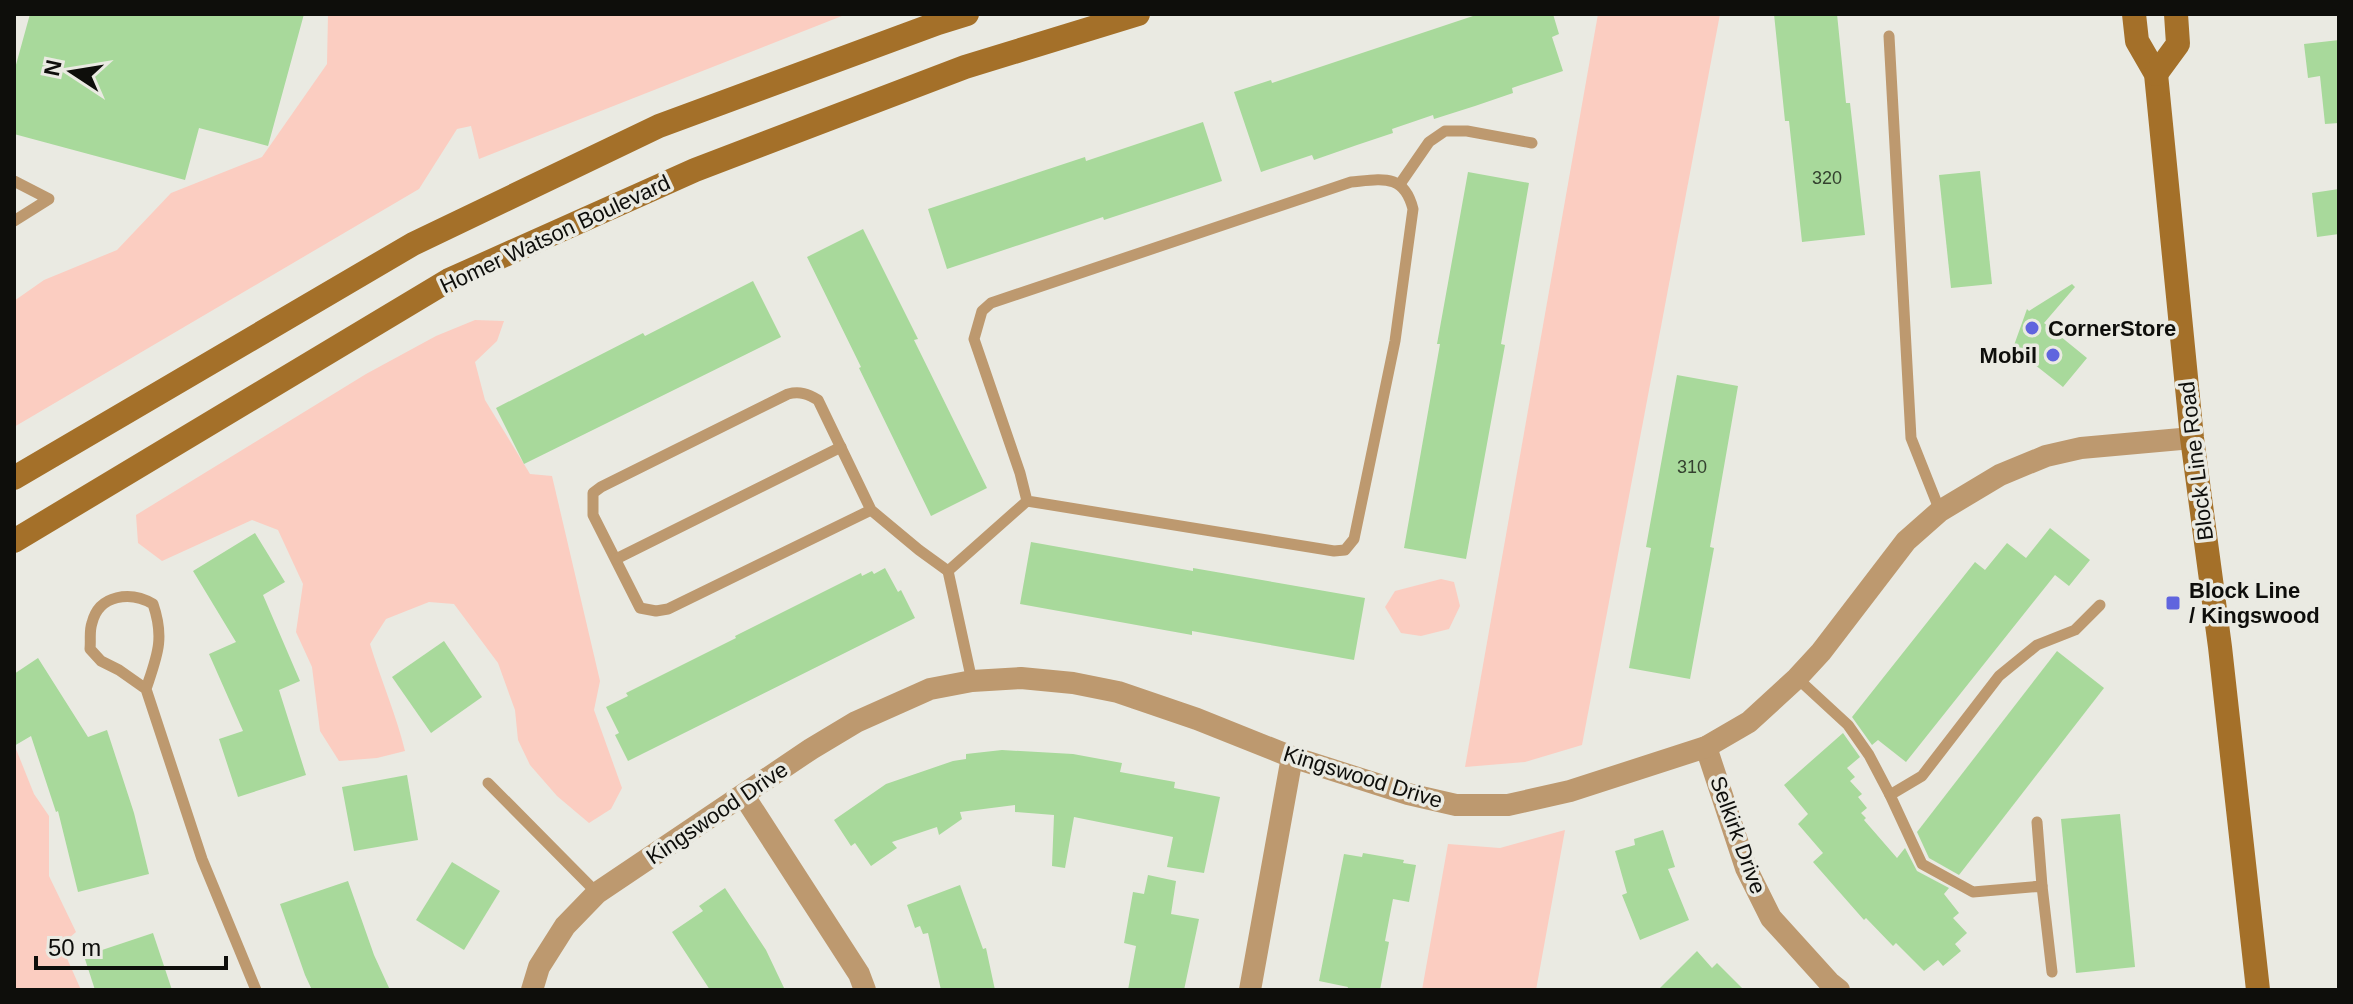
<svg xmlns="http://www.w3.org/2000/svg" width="2353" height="1004" font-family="Arial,sans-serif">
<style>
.green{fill:#fbcdc1}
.building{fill:#a8d99b}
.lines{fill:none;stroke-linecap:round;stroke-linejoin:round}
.lane{stroke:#bd996f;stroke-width:11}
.street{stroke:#bd996f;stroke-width:22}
.secondary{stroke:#a47029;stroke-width:24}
.poi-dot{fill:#6065de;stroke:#eaeae2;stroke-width:3}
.labels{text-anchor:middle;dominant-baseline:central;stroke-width:7;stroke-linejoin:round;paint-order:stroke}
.number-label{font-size:18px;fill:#34412f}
.street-label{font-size:22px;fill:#0e0e0b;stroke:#eaeae2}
.poi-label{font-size:22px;font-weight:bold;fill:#0e0e0b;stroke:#eaeae2;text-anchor:start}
</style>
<rect width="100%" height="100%" fill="#eaeae2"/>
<g class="green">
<polygon points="328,14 847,14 479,159 471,126 457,129 419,189 14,427 14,301 44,280 117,250 171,193 262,157 327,64"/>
<polygon points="1598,14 1720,14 1582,745 1525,762 1465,767"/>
<path d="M475,320L504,321L497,341L475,362L485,400L530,474L552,476L600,681L594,710L622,788L611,809L589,823L557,796L530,765L518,740L515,710L498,663L454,604L429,602L386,619L370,644C381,680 396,714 405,751L377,758L339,761L320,731L312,667L296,632L303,584L278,530L252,520L162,561L138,543L136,515L366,374L436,336Z"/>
<polygon points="1441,579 1454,582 1460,606 1449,629 1421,636 1401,633 1385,607 1395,591"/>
<polygon points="14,749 16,749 34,794 49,816 49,876 76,932 61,945 81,990 14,990"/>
<polygon points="1565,830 1536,990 1422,990 1448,844 1500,848"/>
</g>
<g class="building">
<polygon points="30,14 304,14 268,146 199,128 185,180 14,134 14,72"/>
<polygon points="1479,14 1553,14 1559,34 1552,37 1563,71 1512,88 1513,93 1475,106 1434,119 1433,115 1392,129 1393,133 1357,145 1314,160 1312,155 1261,172 1234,92 1271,80 1272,83"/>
<polygon points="1774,14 1837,14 1846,103 1850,103 1865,235 1802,242 1789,121 1785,121"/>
<polygon points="2339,40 2339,123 2325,124 2320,76 2308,78 2304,44"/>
<polygon points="1203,122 1222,181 1104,220 1103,217 947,269 928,209 1085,157 1086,161"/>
<polygon points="1980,171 1992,284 1951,288 1939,175"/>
<polygon points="1468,172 1529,183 1501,344 1505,345 1466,559 1404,548 1440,344 1437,344"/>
<polygon points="2339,189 2339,234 2317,237 2312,193"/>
<polygon points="863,229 918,339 914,340 987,488 931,516 859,368 861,367 807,257"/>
<polygon points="753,281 781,337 524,464 496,408 643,333 645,336"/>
<polygon points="2072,284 2075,287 2044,323 2087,358 2063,387 2020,353 2022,349 2010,364 2008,362 2027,309 2029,311"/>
<polygon points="1677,375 1738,386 1710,547 1714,548 1690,679 1629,668 1651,548 1646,547"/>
<polygon points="2050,528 2090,560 2069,586 2055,575 1906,762 1878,740 1872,745 1852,717 1975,562 1985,570 2007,543 2026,558"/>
<polygon points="255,533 285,582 263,595 300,681 279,690 306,775 238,797 219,739 243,731 209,654 236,642 193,571"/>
<polygon points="1031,542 1193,571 1193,568 1365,598 1354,660 1192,631 1192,635 1020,604"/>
<polygon points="885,568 898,592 901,590 915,618 628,761 615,735 619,733 606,707 628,696 626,693 736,638 735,636 861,573 862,576 872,571 874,574"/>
<polygon points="444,641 482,697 431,733 392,677"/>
<polygon points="2057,651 2104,688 1959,875 1929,858 1917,832"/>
<polygon points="38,658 88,737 107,730 134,813 149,874 78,892 58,811 56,812 31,736 14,746 14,674"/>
<polygon points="1843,733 1860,757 1847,768 1855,777 1850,781 1862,794 1858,797 1867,808 1861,813 1866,818 1864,820 1897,858 1905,848 1917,871 1949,888 1944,894 1959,913 1953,918 1967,933 1955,944 1961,951 1943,966 1938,960 1924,971 1896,943 1893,946 1866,918 1864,920 1813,862 1823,853 1798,824 1808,814 1784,785"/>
<polygon points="1002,750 1073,754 1122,763 1120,772 1175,782 1174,788 1220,797 1204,873 1167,867 1173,837 1074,817 1065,868 1052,866 1054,815 1015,812 1015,805 960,812 962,819 939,835 937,827 892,842 897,848 871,866 855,843 851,846 834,820 886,784 953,761 966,759 966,754"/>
<polygon points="407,775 418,840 354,851 342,787"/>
<polygon points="2120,814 2135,967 2076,973 2061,819"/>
<polygon points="1663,830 1675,867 1668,869 1689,920 1640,940 1622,895 1627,893 1615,851 1635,845 1634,839"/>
<polygon points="1363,853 1404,860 1403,863 1416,865 1409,902 1393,899 1385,941 1389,942 1380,990 1347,990 1348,987 1319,981 1344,854 1362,857"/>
<polygon points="452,862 500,891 464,950 416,920"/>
<polygon points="1148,875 1176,881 1171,914 1199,919 1184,990 1128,990 1136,946 1124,943 1133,892 1144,894"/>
<polygon points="348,881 374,955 390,990 312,990 305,975 280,904"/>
<polygon points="960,885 983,949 986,948 995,990 941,990 928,933 923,934 920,926 915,928 907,905"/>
<polygon points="725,888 766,950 785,990 710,990 672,932 703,911 699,906"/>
<polygon points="153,933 172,990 95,990 84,956"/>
<polygon points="1697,951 1712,968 1717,963 1744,990 1658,990"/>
</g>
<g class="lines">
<g class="lane">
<polyline points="1889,36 1911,438 1940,511"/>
<polyline points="14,181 49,199 14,221"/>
<polyline points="1400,184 1429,142 1445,131 1467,131 1532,143"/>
<path d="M871,510L668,609L656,611L640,608L593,515V493L601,487L788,394C800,391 808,394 818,400L871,510L919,550L948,571"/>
<polyline points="616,559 841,447"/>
<polyline points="1797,678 1848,725 1869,755 1890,795 1922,864 1973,892 2042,886 2052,972"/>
<path d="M972,681L948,571L1027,501L1334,551L1345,550L1354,539L1395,341L1413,209C1404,173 1382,179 1351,182L991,303L982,311L974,339L1020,473L1027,501"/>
<path d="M146,689C157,656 165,639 153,604C131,591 99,594 92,623C89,631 91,640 90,649L101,661L119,670L146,689L202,859L256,990"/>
<polyline points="488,783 597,893"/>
<polyline points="1890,795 1922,776 1999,676 2037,645 2075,630 2100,605"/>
<polyline points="2037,822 2042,886"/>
</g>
<g class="street">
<polyline points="1706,747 1746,868 1771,918 1829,982 1839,990"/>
<polyline points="744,796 859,974 865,990"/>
<polyline points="532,990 539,967 565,926 597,893 811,749 856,722 930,689 972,681 1021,678 1073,683 1118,692 1197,719 1292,757 1408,794 1456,805 1508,805 1570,791 1706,747 1749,722 1797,678 1821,652 1906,541 1940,511 2000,475 2046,456 2081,448 2192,438"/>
<polyline points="1250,990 1292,757"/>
</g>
<g class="secondary">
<polyline points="2134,14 2137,41 2156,74 2192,438 2220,647 2258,990"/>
<polyline points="2156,74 2178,44 2176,14"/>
<polyline points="14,478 413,244 659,126 938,23 967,14"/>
<polyline points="14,541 449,280 695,170 965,67 1138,14"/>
</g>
</g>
<g class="poi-dot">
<circle cx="2032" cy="328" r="8"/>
<circle cx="2053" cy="355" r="8"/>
<rect x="2165" y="595" width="16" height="16" rx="4"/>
</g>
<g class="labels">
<g class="number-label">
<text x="1827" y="178">320</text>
<text x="1692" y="467">310</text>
</g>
<g class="street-label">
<text transform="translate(555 234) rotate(-25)">Homer Watson Boulevard</text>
<text transform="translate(2196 461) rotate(-97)">Block Line Road</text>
<text transform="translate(1363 777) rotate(17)">Kingswood Drive</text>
<text transform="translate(717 813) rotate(-34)">Kingswood Drive</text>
<text transform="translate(1738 835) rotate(70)">Selkirk Drive</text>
</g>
<g class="poi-label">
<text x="2048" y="328">CornerStore</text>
<text x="2037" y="355" text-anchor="end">Mobil</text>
<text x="2189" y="590">Block Line<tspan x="2189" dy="25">/ Kingswood</tspan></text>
</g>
</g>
<rect width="2353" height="1004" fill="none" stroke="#0e0e0b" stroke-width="32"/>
<g transform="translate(72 72) rotate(282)" stroke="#eaeae2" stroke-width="6" paint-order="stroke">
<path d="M0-6L14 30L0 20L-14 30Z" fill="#0e0e0b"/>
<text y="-12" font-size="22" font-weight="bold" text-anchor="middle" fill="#0e0e0b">N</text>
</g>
<path d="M36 956v12h190v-12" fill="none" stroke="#0e0e0b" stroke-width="4"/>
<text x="48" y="956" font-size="24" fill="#0e0e0b" stroke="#eaeae2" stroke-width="6" paint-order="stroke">50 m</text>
</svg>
